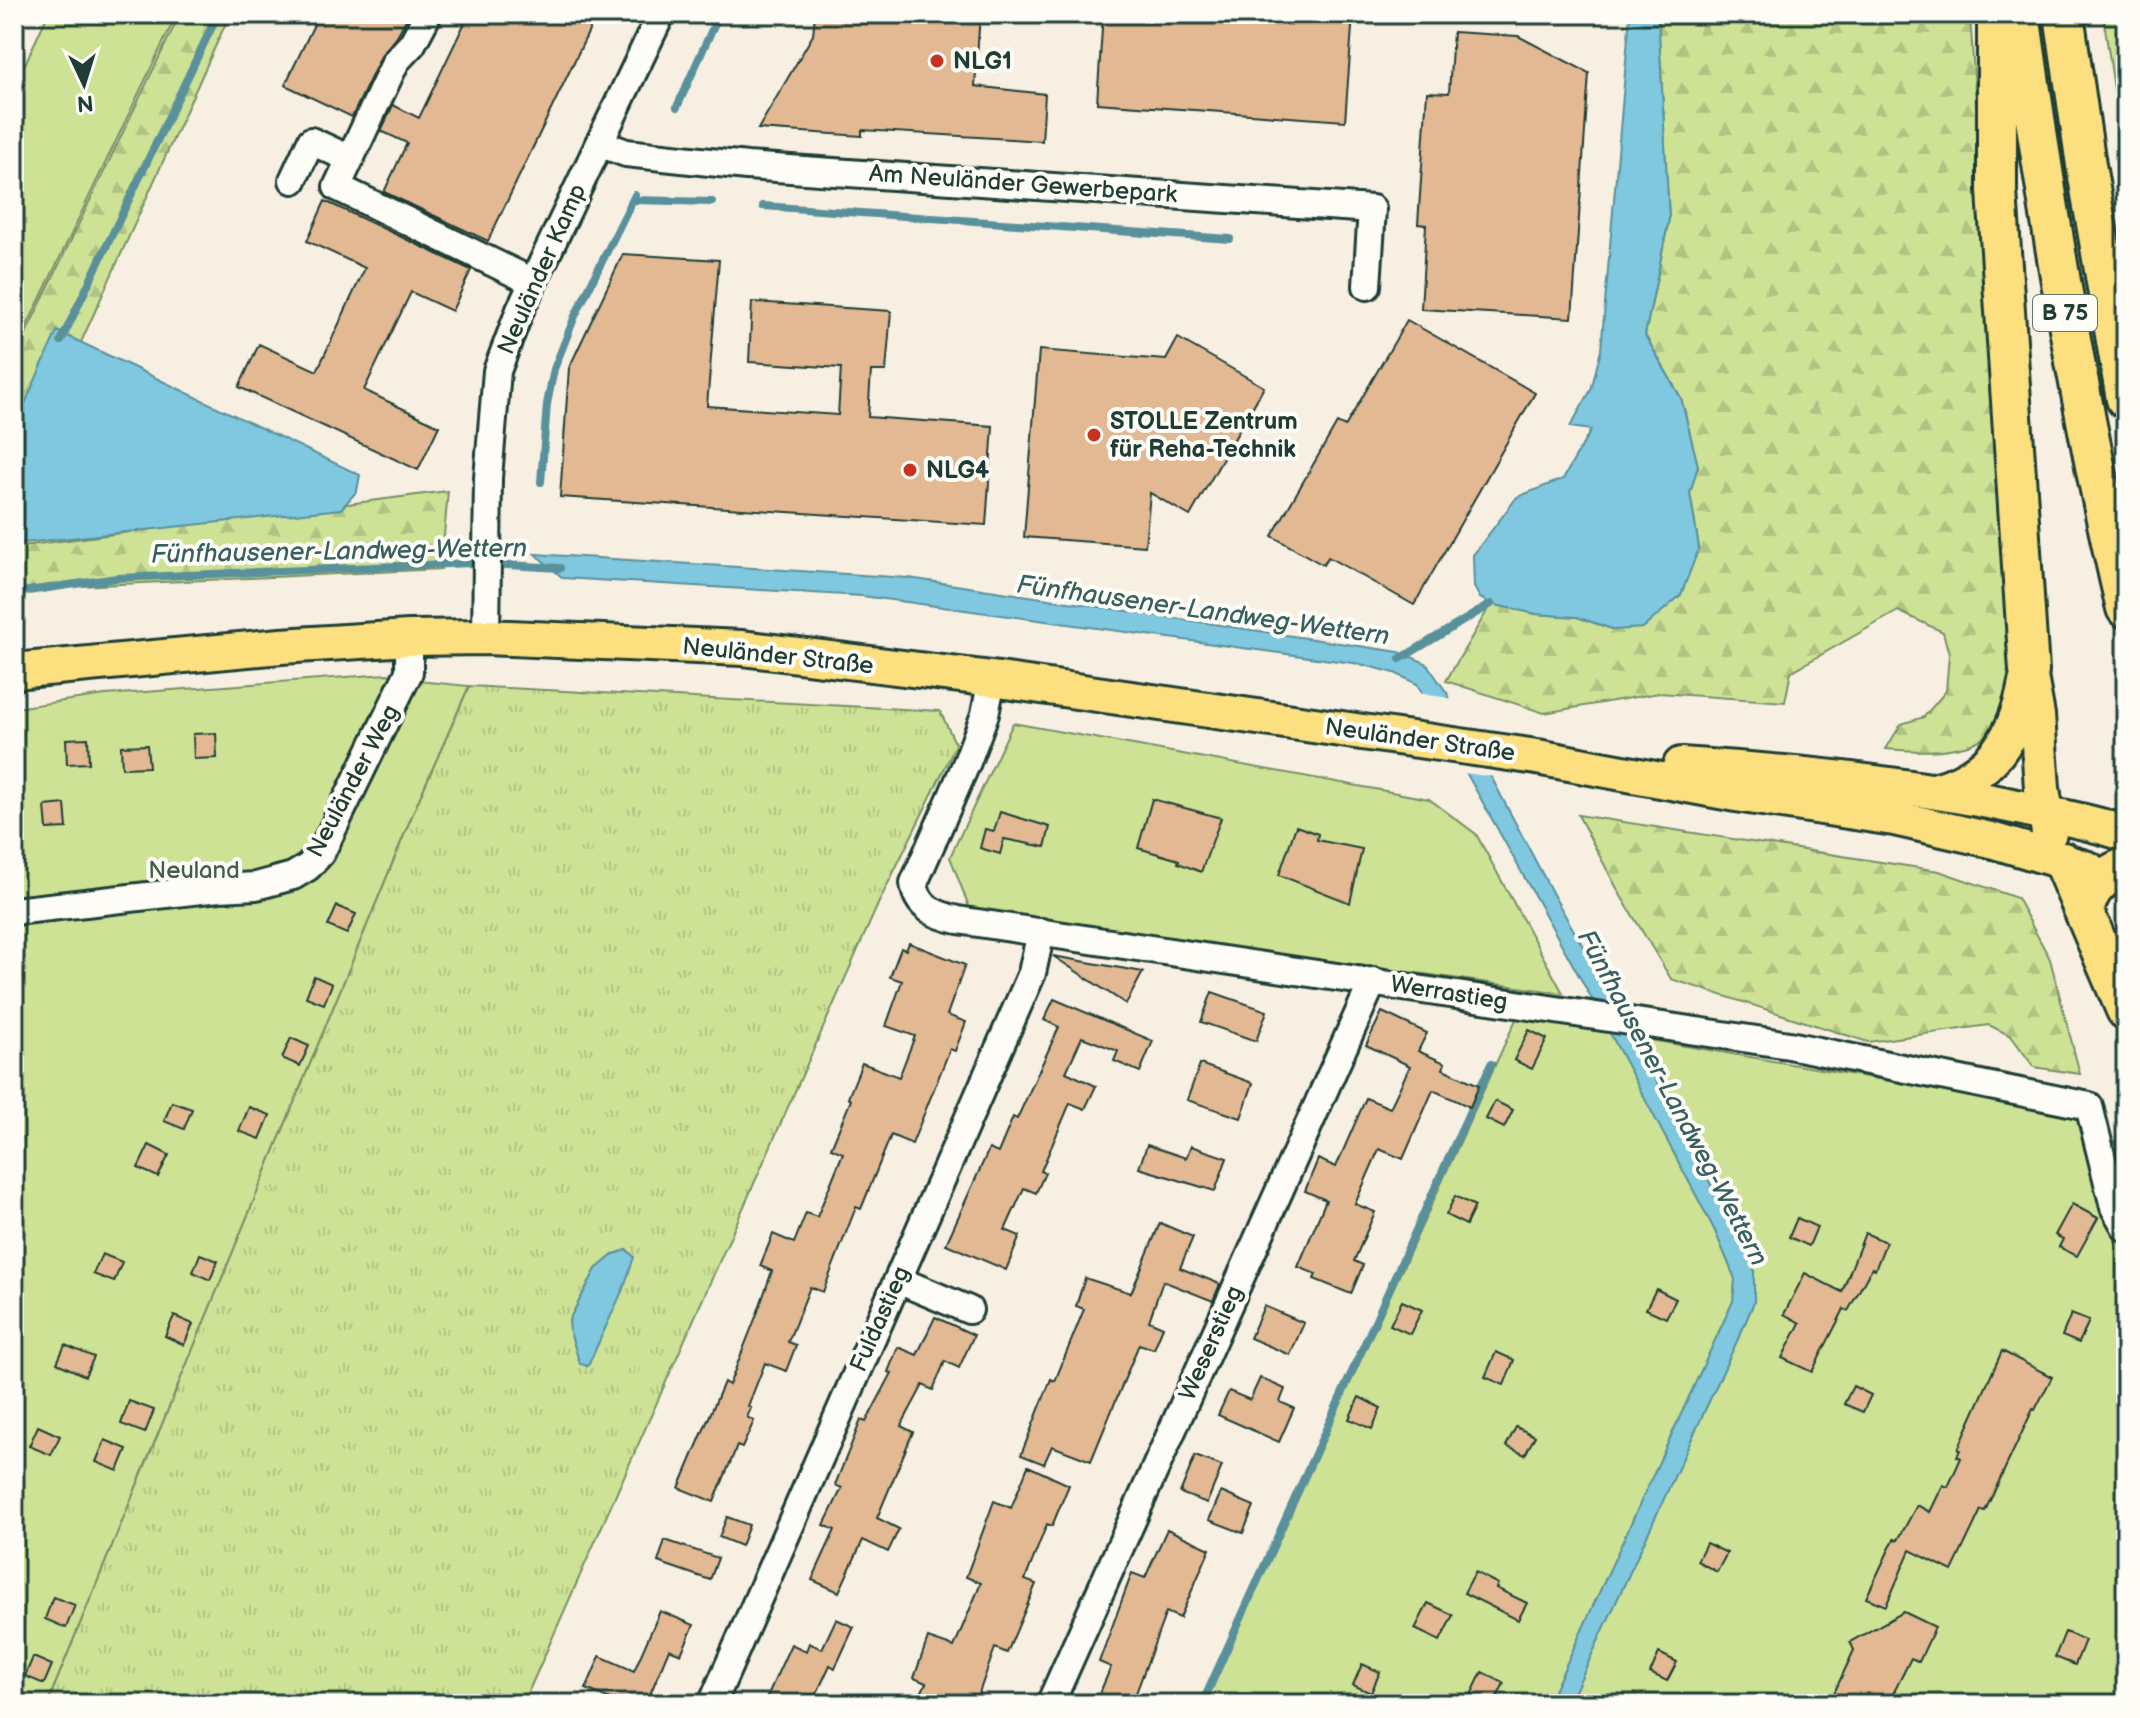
<svg xmlns="http://www.w3.org/2000/svg" width="2140" height="1718" font-family="'Balsamiq Sans',sans-serif">
<style>
.grass{fill:url(#grass-tufts);stroke:#769065;stroke-width:2}
.forest{fill:url(#forest-firs);stroke:#769065;stroke-width:2}
.garden{fill:#cee296;stroke:#769065;stroke-width:2}
.water{fill:#7fc8df;stroke:#59909b;stroke-width:2}
.pier{fill:#f8efe3}
.lines{fill:none;stroke-linecap:round;stroke-linejoin:round}
.stream{stroke:#59909b;stroke-width:8}
.building{fill:#e3b994;stroke:#1f3d34;stroke-width:2}
.minor-casing{stroke:#1f3d34;stroke-width:32}
.major-casing{stroke:#1f3d34;stroke-width:40}
.highway-casing{stroke:#1f3d34;stroke-width:44}
.minor{stroke:#fdfcf7;stroke-width:26}
.major{stroke:#fce080;stroke-width:34}
.highway{stroke:#fce080;stroke-width:38}
.poi-dot{fill:#c8321e;stroke:#fdfcf7;stroke-width:3}
.labels{text-anchor:middle;dominant-baseline:central;stroke-width:8;stroke-linejoin:round;paint-order:stroke}
.shield{fill:#fdfcf7;stroke:#62766e;stroke-width:2}
.shield-label{font-size:22px;font-weight:bold;fill:#1f3d34}
.poi-label{font-size:24px;font-weight:bold;fill:#1f3d34;stroke:#fdfcf7;text-anchor:start}
.street-label{font-size:24px;fill:#1f3d34;stroke:#fdfcf7}
.park-label{font-size:24px;fill:#425e48;stroke:#fdfcf7}
.water-label{font-size:26px;font-style:italic;fill:#37605f;stroke:#fdfcf7}
</style>
<defs>
<pattern id="grass-tufts" width="24" height="20" patternUnits="userSpaceOnUse" patternTransform="scale(2)"><rect width="24" height="20" fill="#cee296"/><path d="M3 7l-1-3M5 7V3M7 7l1-3M15 17l-1-3M17 17v-4M19 17l1-3" fill="none" stroke="#b0c382"/></pattern>
<pattern id="forest-firs" width="22" height="20" patternUnits="userSpaceOnUse" patternTransform="scale(2)"><rect width="22" height="20" fill="#cee296"/><path d="M5 1l3.5 6h-7zM16 11l3.5 6h-7z" fill="#b0c382"/></pattern>
</defs>
<rect width="100%" height="100%" fill="#f8efe3"/>
<filter id="ink" filterUnits="userSpaceOnUse"><feTurbulence type="fractalNoise" baseFrequency=".0125" numOctaves="2"/><feDisplacementMap in="SourceGraphic" scale="16" xChannelSelector="R" yChannelSelector="G"/><feConvolveMatrix kernelMatrix="1 2 1 2 8 2 1 2 1" color-interpolation-filters="sRGB"/></filter>
<g filter="url(#ink)">
<g class="grass">
<polygon points="2103,14 2126,14 2126,170"/>
<polygon points="469,686 940,711 956,745 879,902 523,1704 47,1704 415,808"/>
</g>
<g class="forest">
<polygon points="180,14 230,14 82,340 14,453 14,358"/>
<path d="M1658,14H1970L2014,683L2002,732C1984,733 1983,741 1968,745C1940,753 1915,751 1886,749L1901,724L1924,717L1946,691L1949,654L1943,632L1898,611L1791,672L1785,702L1659,693L1544,713L1446,681L1491,604L1536,614L1577,617L1615,630L1699,548L1690,493L1698,466L1681,398L1645,335L1669,219Z"/>
<polygon points="448,491 441,569 14,589 14,547"/>
<polygon points="1578,815 1939,871 2017,898 2050,959 2080,1074 2034,1067 2011,1036 1989,1025 1868,1042 1671,979 1621,896"/>
</g>
<g class="garden">
<polygon points="48,14 177,14 14,353 14,88"/>
<polygon points="387,674 418,681 469,686 415,808 47,1704 14,1704 14,708 105,695"/>
<polygon points="1013,723 1429,799 1476,834 1563,993 971,912 950,857"/>
<polygon points="1517,1017 2052,1109 2082,1121 2106,1213 2126,1246 2126,1704 1204,1704"/>
</g>
<g class="water">
<polygon points="1630,14 1658,14 1669,219 1645,335 1681,398 1698,466 1690,493 1699,548 1681,595 1643,628 1615,630 1577,617 1536,614 1491,604 1480,598 1474,587 1473,555 1517,497 1563,479 1591,430 1570,427 1591,390 1601,350"/>
<polygon points="57,331 360,475 357,491 341,509 14,544 14,428"/>
<polygon points="535,554 909,578 1399,652 1426,663 1447,693 1555,898 1618,1007 1754,1267 1754,1302 1744,1326 1569,1704 1548,1704 1733,1301 1735,1279 1715,1231 1593,1001 1417,684 1395,673 1360,664 862,596 563,578"/>
<polygon points="627,1250 634,1257 624,1287 588,1366 580,1364 570,1332 569,1320 596,1269 614,1254"/>
</g>
<polygon class="pier" points="1419,693 1454,699 1496,777 1463,773"/>
<g class="lines">
<g class="stream">
<polyline points="677,107 719,14"/>
<polyline points="634,200 712,202"/>
<polyline points="763,206 1230,239"/>
<polyline points="61,341 218,14"/>
<polyline points="541,482 547,404 554,369 575,316 635,195"/>
<polyline points="14,593 117,578 471,563 560,568"/>
<polyline points="1400,659 1491,604"/>
<polyline points="1202,1704 1491,1064"/>
</g>
</g>
<g class="building">
<polygon points="319,14 409,14 397,36 382,54 352,117 285,85"/>
<polygon points="469,14 597,14 488,241 384,192 407,143 381,131 393,105 419,118"/>
<polygon points="815,14 980,14 975,86 1045,94 1042,141 862,130 862,136 758,129 813,35"/>
<polygon points="1103,14 1353,14 1345,121 1097,103"/>
<polygon points="1453,32 1518,36 1589,73 1572,318 1421,309 1426,225 1418,224 1427,92 1449,93"/>
<polygon points="325,201 471,270 452,311 411,292 364,390 439,426 418,470 239,387 259,344 317,371 365,268 307,241"/>
<polygon points="623,254 719,260 707,406 838,415 841,368 749,362 752,302 891,311 886,371 871,371 868,417 993,426 986,525 560,497 569,368"/>
<polygon points="1407,320 1535,393 1414,605 1328,557 1323,565 1272,536 1337,423 1345,427"/>
<polygon points="1178,338 1264,387 1190,516 1150,493 1145,546 1024,537 1039,350 1166,360"/>
<polygon points="216,733 217,758 194,759 193,734"/>
<polygon points="88,738 89,763 67,764 66,739"/>
<polygon points="147,745 149,767 122,768 121,746"/>
<polygon points="1152,799 1221,818 1201,872 1178,863 1179,860 1138,848"/>
<polygon points="65,804 67,828 47,829 45,806"/>
<polygon points="1000,812 1050,827 1045,847 1004,839 1000,854 980,848 985,829 994,831"/>
<polygon points="1296,826 1318,834 1317,840 1362,849 1350,903 1279,875"/>
<polygon points="337,906 356,914 347,934 328,926"/>
<polygon points="909,943 965,965 947,1015 966,1022 955,1051 950,1049 912,1144 891,1135 861,1209 856,1207 823,1292 810,1287 788,1342 796,1345 786,1371 765,1363 748,1406 751,1408 747,1417 754,1421 742,1448 737,1446 714,1502 679,1488 724,1382 729,1385 757,1314 772,1271 760,1266 773,1234 794,1243 806,1213 817,1217 843,1153 831,1148 851,1100 848,1098 862,1063 899,1077 915,1036 886,1026 902,981 890,977 901,948 906,950"/>
<polygon points="1053,956 1143,972 1126,1004"/>
<polygon points="314,976 332,984 324,1004 306,997"/>
<polygon points="1212,992 1267,1011 1256,1041 1201,1022"/>
<polygon points="1054,999 1153,1041 1140,1072 1114,1061 1118,1051 1082,1037 1066,1072 1096,1086 1085,1109 1070,1103 1041,1171 1045,1173 1036,1193 1024,1188 1005,1230 1020,1236 1006,1270 946,1244 989,1149 998,1153 1013,1117 1017,1119 1059,1027 1044,1020"/>
<polygon points="1382,1012 1427,1033 1418,1051 1445,1063 1443,1069 1479,1085 1470,1107 1433,1090 1403,1159 1379,1149 1355,1204 1375,1212 1354,1261 1363,1265 1351,1294 1314,1279 1316,1274 1298,1267 1326,1200 1305,1191 1318,1159 1336,1167 1366,1098 1390,1108 1410,1066 1366,1045"/>
<polygon points="1529,1030 1547,1039 1532,1069 1514,1060"/>
<polygon points="291,1038 309,1046 300,1066 282,1058"/>
<polygon points="1200,1064 1253,1083 1241,1118 1187,1100"/>
<polygon points="1495,1101 1513,1110 1504,1128 1486,1119"/>
<polygon points="172,1102 192,1109 184,1129 164,1121"/>
<polygon points="249,1107 270,1115 260,1139 239,1131"/>
<polygon points="149,1145 169,1155 158,1177 138,1168"/>
<polygon points="1147,1145 1186,1158 1191,1146 1227,1158 1215,1191 1139,1168"/>
<polygon points="1455,1196 1475,1206 1466,1225 1446,1215"/>
<polygon points="2072,1204 2098,1218 2077,1256 2059,1247 2063,1239 2055,1235"/>
<polygon points="1797,1218 1817,1227 1809,1246 1789,1237"/>
<polygon points="1160,1223 1193,1237 1180,1268 1220,1284 1213,1301 1163,1281 1149,1321 1163,1327 1154,1349 1139,1344 1091,1461 1052,1446 1044,1464 1021,1455 1051,1379 1055,1381 1084,1309 1076,1306 1085,1278 1131,1293"/>
<polygon points="1865,1233 1886,1242 1875,1270 1872,1268 1848,1311 1844,1309 1812,1372 1782,1358 1800,1323 1784,1314 1805,1273 1842,1292"/>
<polygon points="102,1254 122,1262 114,1282 93,1274"/>
<polygon points="200,1254 218,1261 210,1280 193,1272"/>
<polygon points="1656,1289 1676,1299 1666,1318 1646,1309"/>
<polygon points="1402,1301 1422,1310 1410,1334 1390,1325"/>
<polygon points="1264,1306 1304,1323 1290,1355 1250,1338"/>
<polygon points="2071,1314 2089,1321 2079,1343 2062,1336"/>
<polygon points="174,1316 193,1324 184,1345 165,1336"/>
<polygon points="935,1317 974,1335 959,1368 945,1361 933,1390 923,1385 901,1426 913,1432 877,1518 899,1529 888,1552 863,1540 839,1592 812,1580 835,1530 824,1525 842,1488 835,1485 861,1420 866,1422 892,1373 888,1372 898,1347 917,1355"/>
<polygon points="65,1345 94,1357 85,1376 57,1363"/>
<polygon points="2002,1351 2052,1377 2035,1410 2033,1409 1985,1511 1981,1510 1952,1571 1910,1550 1886,1606 1866,1598 1894,1539 1898,1540 1917,1505 1930,1512 1943,1485 1948,1487 1961,1458 1957,1456 1960,1450 1958,1449"/>
<polygon points="1496,1352 1514,1360 1504,1385 1485,1377"/>
<polygon points="1260,1378 1285,1389 1280,1402 1294,1408 1279,1442 1218,1415 1229,1391 1250,1400"/>
<polygon points="1853,1386 1871,1395 1863,1412 1844,1404"/>
<polygon points="1359,1397 1381,1408 1372,1429 1349,1419"/>
<polygon points="129,1401 154,1410 145,1433 121,1424"/>
<polygon points="38,1426 60,1436 51,1455 29,1446"/>
<polygon points="1516,1427 1535,1436 1525,1455 1506,1446"/>
<polygon points="105,1440 127,1449 118,1471 96,1462"/>
<polygon points="1195,1456 1222,1466 1207,1503 1180,1493"/>
<polygon points="1028,1466 1069,1485 1052,1526 1047,1524 1025,1580 1036,1584 1007,1653 995,1648 975,1704 916,1704 926,1683 914,1678 928,1638 954,1647 981,1583 966,1577 994,1501 1011,1508"/>
<polygon points="1221,1492 1254,1506 1243,1533 1209,1520"/>
<polygon points="727,1517 749,1525 741,1546 719,1537"/>
<polygon points="1167,1529 1210,1549 1180,1618 1166,1612 1132,1704 1095,1704 1111,1667 1099,1662 1132,1573 1145,1578"/>
<polygon points="665,1540 718,1558 710,1580 658,1562"/>
<polygon points="1706,1543 1727,1553 1717,1572 1697,1561"/>
<polygon points="1475,1572 1498,1584 1496,1588 1527,1603 1518,1620 1464,1593"/>
<polygon points="53,1597 75,1605 66,1628 45,1619"/>
<polygon points="1428,1603 1453,1615 1440,1641 1415,1629"/>
<polygon points="660,1611 694,1625 681,1654 669,1649 646,1704 622,1704 586,1689 600,1656 634,1671"/>
<polygon points="1904,1612 1935,1627 1919,1662 1911,1658 1888,1704 1829,1704 1854,1650 1850,1642"/>
<polygon points="836,1619 854,1627 835,1668 830,1665 812,1704 778,1704 766,1699 791,1644 806,1651 809,1643 822,1649"/>
<polygon points="2065,1632 2085,1640 2075,1665 2055,1657"/>
<polygon points="1659,1653 1677,1662 1667,1681 1650,1673"/>
<polygon points="33,1657 52,1665 44,1684 25,1676"/>
<polygon points="1362,1664 1380,1672 1371,1693 1353,1685"/>
<polygon points="1482,1672 1504,1683 1494,1704 1488,1704 1471,1695"/>
</g>
<g class="lines">
<g class="minor-casing">
<g id="minor">
<polyline points="428,14 412,44 396,61 337,187 533,282"/>
<polyline points="599,143 626,153 747,166 1372,209 1367,286"/>
<polyline points="293,180 311,141 350,159"/>
<polyline points="486,637 488,478 497,371 520,310 661,14"/>
<path d="M992,679L985,714L967,762L914,883C917,908 936,915 958,920L1789,1045L2089,1106L2114,1207L2126,1228"/>
<polyline points="14,911 219,888 256,886 293,876 308,867 321,853 409,672 409,638"/>
<polyline points="898,1280 969,1310"/>
<polyline points="712,1704 1032,973 1041,932"/>
<polyline points="1050,1704 1373,981"/>
</g>
</g>
<g class="major-casing">
<g id="major">
<polyline points="14,671 281,646 409,638 486,637 742,648 992,679 1537,757 1736,794 1894,818 1991,840 2088,869"/>
<polyline points="2029,671 2037,715 2042,788 2049,833"/>
<path d="M1681,765C1803,773 1925,785 2044,813C2071,819 2099,824 2126,834"/>
<path d="M1934,791C1991,777 2016,737 2026,683"/>
</g>
</g>
<g class="highway-casing">
<g id="highway">
<polyline points="1997,14 1997,191 2029,671"/>
<path d="M2020,14C2048,214 2080,412 2126,608"/>
<polyline points="2064,14 2086,165 2126,399"/>
<polyline points="2063,862 2126,1010"/>
<path d="M2085,912C2087,887 2105,875 2126,867"/>
</g>
</g>
<use href="#minor" class="minor"/>
<use href="#major" class="major"/>
<use href="#highway" class="highway"/>
</g>
</g>
<g class="poi-dot">
<circle cx="937" cy="61" r="8"/>
<circle cx="1094" cy="435" r="8"/>
<circle cx="910" cy="470" r="8"/>
</g>
<g class="labels">
<rect class="shield" x="2033" y="295" width="64" height="36" rx="6"/>
<g class="shield-label">
<text x="2065" y="313">B 75</text>
</g>
<g class="poi-label">
<text x="953" y="61">NLG1</text>
<text x="1110" y="421">STOLLE Zentrum<tspan x="1110" dy="28">für Reha-Technik</tspan></text>
<text x="926" y="470">NLG4</text>
</g>
<g class="street-label">
<text transform="translate(1023 184) rotate(4)">Am Neuländer Gewerbepark</text>
<text transform="translate(542 269) rotate(-66)">Neuländer Kamp</text>
<text transform="translate(778 656) rotate(6)">Neuländer Straße</text>
<text transform="translate(1420 740) rotate(8)">Neuländer Straße</text>
<text transform="translate(353 781) rotate(-62)">Neuländer Weg</text>
<text transform="translate(1449 993) rotate(9)">Werrastieg</text>
<text transform="translate(880 1319) rotate(-66)">Fuldastieg</text>
<text transform="translate(1211 1343) rotate(-66)">Weserstieg</text>
</g>
<g class="park-label">
<text x="194" y="870">Neuland</text>
</g>
<g class="water-label">
<text transform="translate(339 552) rotate(-1)">Fünfhausener-Landweg-Wettern</text>
<text transform="translate(1203 611) rotate(8)">Fünfhausener-Landweg-Wettern</text>
<text transform="translate(1672 1098) rotate(62)">Fünfhausener-Landweg-Wettern</text>
</g>
</g>
<rect width="2140" height="1718" fill="none" stroke="#fdfcf7" stroke-width="48"/>
<rect x="24" y="24" width="2092" height="1670" fill="none" stroke="#1f3d34" stroke-width="3" filter="url(#ink)"/>
<g transform="translate(84 84) rotate(176)" stroke="#fdfcf7" stroke-width="6" paint-order="stroke">
<path d="M0-6L14 30L0 20L-14 30Z" fill="#1f3d34"/>
<text y="-12" font-size="22" font-weight="bold" text-anchor="middle" fill="#1f3d34">N</text>
</g>
</svg>
